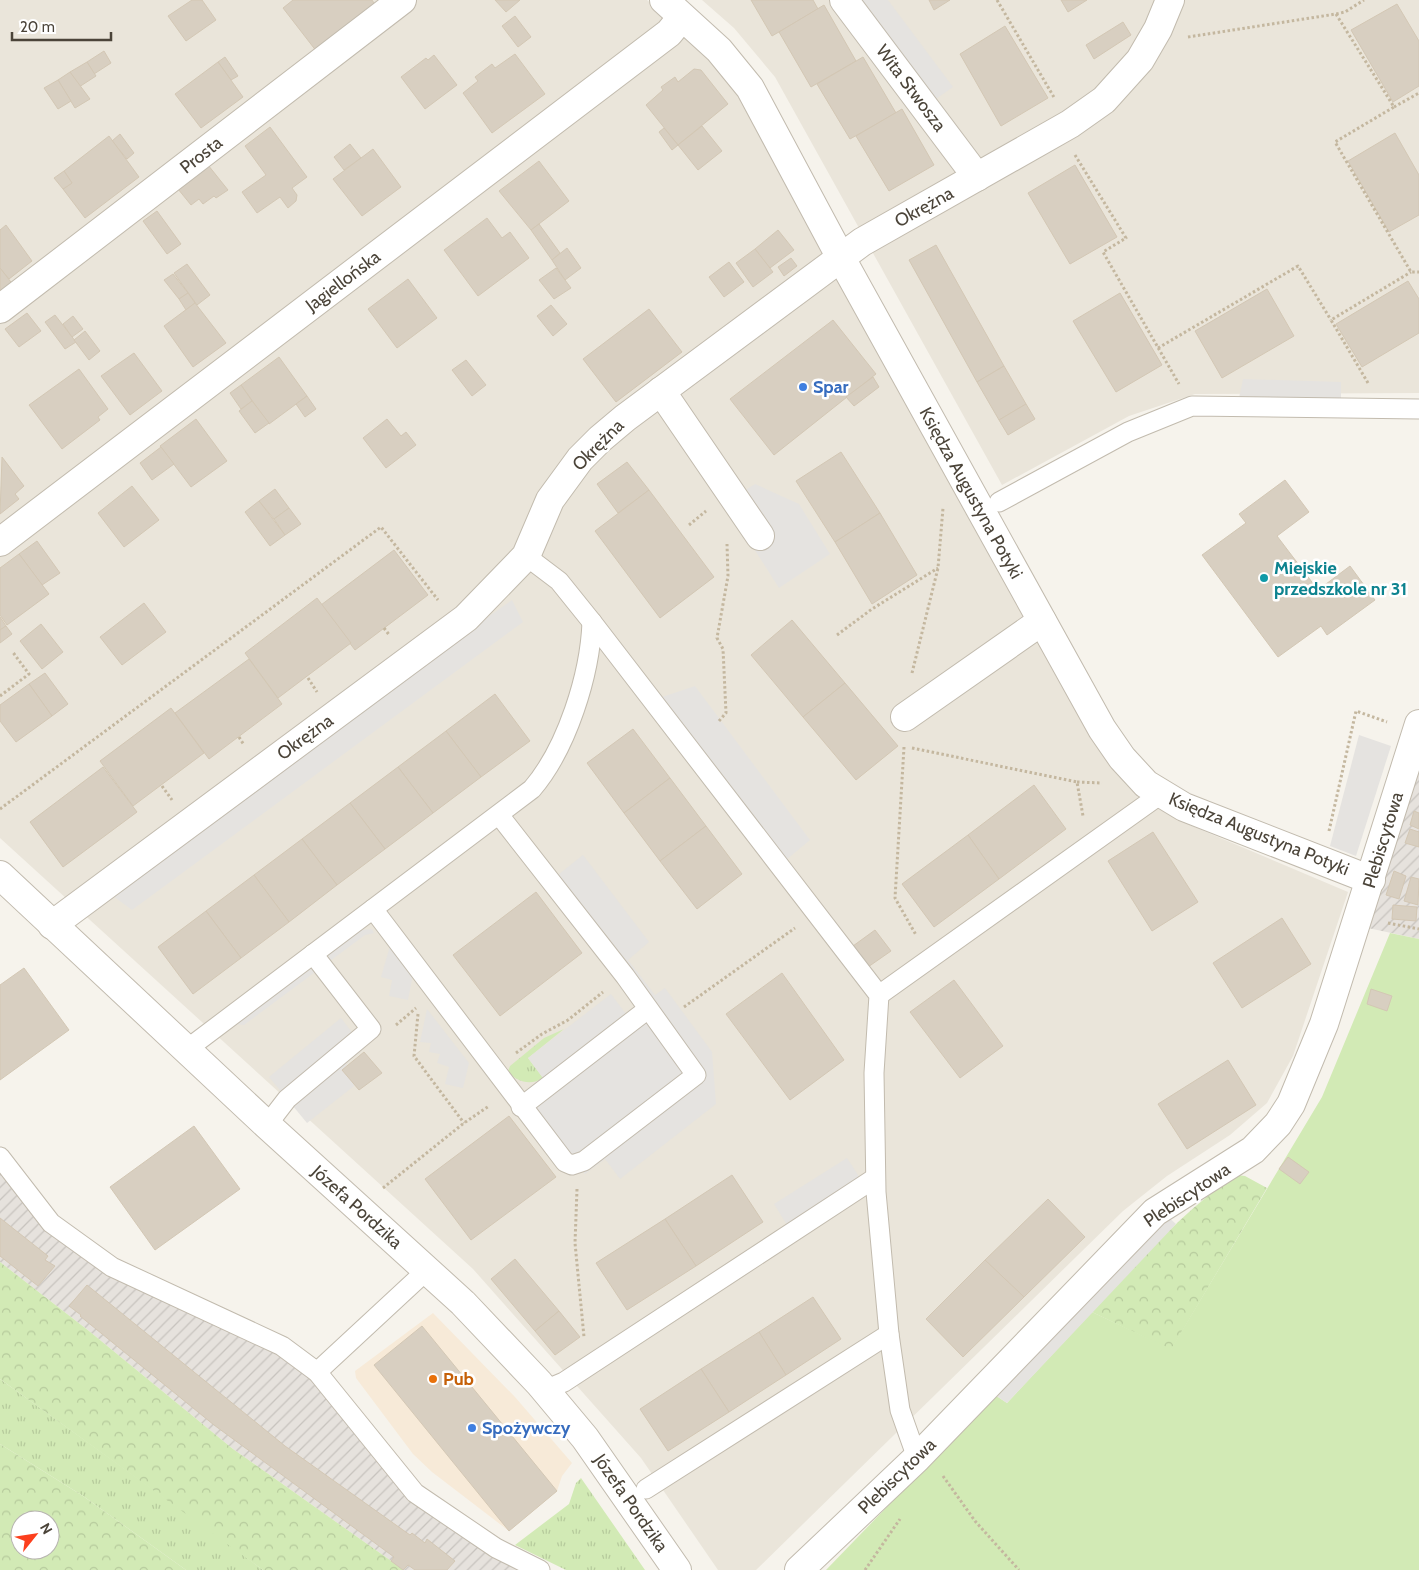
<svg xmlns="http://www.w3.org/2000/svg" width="1419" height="1570" font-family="Cabin,sans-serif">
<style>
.residential{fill:#eae5da}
.commercial{fill:#f7ead8}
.industrial{fill:url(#industrial-furrows)}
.grass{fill:url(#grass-tufts)}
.forest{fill:url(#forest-crowns);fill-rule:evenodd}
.green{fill:#d2eab5}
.parking{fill:#e5e3e0}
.building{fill:#d8cfc1;stroke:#d3c7b4}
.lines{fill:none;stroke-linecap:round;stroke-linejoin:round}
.lane-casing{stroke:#c2bbae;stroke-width:21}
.street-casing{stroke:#c2bbae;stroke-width:30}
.path{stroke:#c4b79f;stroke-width:3;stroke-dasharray:2.5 2.5;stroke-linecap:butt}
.lane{stroke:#fff;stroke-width:19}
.street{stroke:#fff;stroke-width:28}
.shop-dot{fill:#3f7fe0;stroke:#fff;stroke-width:2}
.culture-dot{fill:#0f9aa8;stroke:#fff;stroke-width:2}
.food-dot{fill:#e8710a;stroke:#fff;stroke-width:2}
.labels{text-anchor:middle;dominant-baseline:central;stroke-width:5;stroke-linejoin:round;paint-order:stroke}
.street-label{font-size:18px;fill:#4b4439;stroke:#fff}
.shop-label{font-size:18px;font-weight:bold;fill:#366cbe;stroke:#fff;text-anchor:start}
.culture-label{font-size:18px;font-weight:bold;fill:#0d838f;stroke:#fff;text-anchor:start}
.food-label{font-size:18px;font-weight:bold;fill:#c56008;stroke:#fff;text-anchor:start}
</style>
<defs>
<pattern id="industrial-furrows" width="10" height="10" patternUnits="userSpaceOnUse" patternTransform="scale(1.25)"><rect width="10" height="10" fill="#e6e2dd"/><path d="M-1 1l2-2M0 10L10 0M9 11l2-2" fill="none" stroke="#c7c3be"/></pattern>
<pattern id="grass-tufts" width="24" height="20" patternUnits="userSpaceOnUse" patternTransform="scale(1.25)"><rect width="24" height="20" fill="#d2eab5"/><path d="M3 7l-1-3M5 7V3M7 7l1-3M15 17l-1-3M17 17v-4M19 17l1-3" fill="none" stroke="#b6ca9c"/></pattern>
<pattern id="forest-crowns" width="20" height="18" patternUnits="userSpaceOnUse" patternTransform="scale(1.25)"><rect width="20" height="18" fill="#d2eab5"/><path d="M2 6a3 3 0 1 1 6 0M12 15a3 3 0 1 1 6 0" fill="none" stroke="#b6ca9c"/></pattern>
</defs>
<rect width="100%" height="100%" fill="#f6f3ec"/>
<g class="residential">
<polygon points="0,0 647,0 694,41 726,78 752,113 1157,808 1192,826 1348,892 1293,1056 1267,1103 1230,1135 1167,1176 1123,1211 756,1570 718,1570 641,1458 473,1269 0,838"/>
<polygon points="702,0 1419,0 1419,393 1195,394 1129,416 1002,485 775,77 734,28"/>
</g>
<polygon class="commercial" points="433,1313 515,1397 572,1463 562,1476 557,1491 509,1531 432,1472 413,1454 356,1378 355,1371"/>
<g class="industrial">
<polygon points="1419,770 1419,939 1368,928"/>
<polygon points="0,1167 47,1226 279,1352 314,1377 413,1497 524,1570 404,1570 233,1449 89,1331 0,1262"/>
</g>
<g class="grass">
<path d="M564,1029L528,1058L543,1078C531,1086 516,1082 508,1071L510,1066L544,1038Z"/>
<polygon points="0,1379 230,1545 263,1570 186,1570 83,1496 0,1444"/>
<polygon points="581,1478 645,1570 566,1570 515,1545 569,1504 576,1483"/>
</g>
<g class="forest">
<path d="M1237,1175L1245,1176L1267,1188L1171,1350L1092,1312C1138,1264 1181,1211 1237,1175Z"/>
<polygon points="0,1262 89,1331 233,1449 404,1570 263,1570 0,1379"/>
<path d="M0,1444L83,1496L186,1570H0ZM20,1520H50V1550H20Z"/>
</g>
<polygon class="green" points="1390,933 1419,939 1419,1570 826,1570 995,1395 1007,1403 1092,1312 1171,1349 1322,1097"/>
<g class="parking">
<polygon points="857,0 888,0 953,87 933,101"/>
<polygon points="1243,379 1341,382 1341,402 1239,398"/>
<polygon points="755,484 799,504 830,554 779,588 725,503"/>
<polygon points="512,600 523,622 132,910 109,893 404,676"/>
<polygon points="695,686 810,840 786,860 662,697"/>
<polygon points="1359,735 1391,746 1356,856 1330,846"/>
<polygon points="583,855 649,942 628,960 655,995 665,988 712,1052 716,1104 620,1179 605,1159 585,1174 524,1092 543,1078 528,1058 611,994 626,1014 636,1007 544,886"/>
<polygon points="372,929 374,933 365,935 244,1025 231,1024 360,930"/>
<polygon points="390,946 413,975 408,1000 389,996 392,980 381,977"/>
<polygon points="427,1009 469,1063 463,1088 445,1084 449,1067 437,1063 440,1054 429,1052 431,1043 420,1042"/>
<polygon points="341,1018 364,1048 346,1063 354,1086 307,1123 269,1077"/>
<polygon points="847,1158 860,1178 787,1225 774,1204"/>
<polygon points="1166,1215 1176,1224 1007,1403 995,1395"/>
</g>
<g class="building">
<polygon points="192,0 202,0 216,20 186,41 168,16"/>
<polygon points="293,0 372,0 376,6 317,52 283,8"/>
<polygon points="495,0 520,0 506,12"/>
<polygon points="751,0 813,0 818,9 772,36"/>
<polygon points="929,0 950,0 934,10"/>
<polygon points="1061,0 1087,0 1068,12"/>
<polygon points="1397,4 1419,41 1419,86 1393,102 1351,30"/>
<polygon points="824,5 856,61 811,87 779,32"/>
<polygon points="515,16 531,37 518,47 502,26"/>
<polygon points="1123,22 1131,35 1094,59 1086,45"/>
<polygon points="1005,26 1048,98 1001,126 960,54"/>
<polygon points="104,51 111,63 94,74 87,62"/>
<polygon points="515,54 545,94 492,133 463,93 478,81 475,77 492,64 495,68"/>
<polygon points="434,55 457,85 425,109 401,77 426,58 428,60"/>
<polygon points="225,57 238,76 231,80 218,62"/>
<polygon points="863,57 896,113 850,139 817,84"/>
<polygon points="87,62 96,76 79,87 70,72"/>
<polygon points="218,62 243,97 201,128 175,94"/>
<polygon points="694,69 701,70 728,104 678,145 646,105 663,90 661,87 675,77 678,82"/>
<polygon points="70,72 90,99 75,108 58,80"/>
<polygon points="58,80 71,101 58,109 44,88"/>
<polygon points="902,109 934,165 889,191 856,136"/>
<polygon points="702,126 722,151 698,170 678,145"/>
<polygon points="270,127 307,177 292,188 297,195 296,201 288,208 280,197 257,213 242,192 266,175 245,146"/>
<polygon points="664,128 678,145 672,150 659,132"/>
<polygon points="1395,133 1419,175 1419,215 1389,232 1348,161"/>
<polygon points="120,134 134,153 127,159 112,141"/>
<polygon points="109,136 139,177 85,218 63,189 72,183 64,171"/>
<polygon points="350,144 361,158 344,170 334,157"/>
<polygon points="373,149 401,187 362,216 333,179"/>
<polygon points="539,161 569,201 531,230 499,191"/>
<polygon points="208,165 228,190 216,198 214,196 203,204 199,199 191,205 178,189"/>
<polygon points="1075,165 1117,237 1070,264 1028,193"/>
<polygon points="64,171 72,183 63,189 54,178"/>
<polygon points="157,211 181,244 167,254 143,221"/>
<polygon points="487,218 502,238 510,232 529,258 478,296 444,250"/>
<polygon points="539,224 560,253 552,260 531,230"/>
<polygon points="6,225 32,261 9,279 0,268 0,230"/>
<polygon points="778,230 794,250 770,268 755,249"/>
<polygon points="936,245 1004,366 977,382 909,260"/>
<polygon points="567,248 581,268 565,280 552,260"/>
<polygon points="755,249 773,272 753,287 736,263"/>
<polygon points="791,258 797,266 784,276 778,267"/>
<polygon points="729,262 744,282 724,297 709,277"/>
<polygon points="187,264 210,295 197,305 174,273"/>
<polygon points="0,268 14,286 0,297"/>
<polygon points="556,268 571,288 554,299 539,280"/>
<polygon points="173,274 188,293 179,299 164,280"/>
<polygon points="408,279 437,318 397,348 368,309"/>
<polygon points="1408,281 1419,299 1419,333 1362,367 1336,324"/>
<polygon points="1267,289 1294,336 1222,378 1195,331"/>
<polygon points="188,293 195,303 186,310 179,299"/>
<polygon points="1120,293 1162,365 1116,392 1073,321"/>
<polygon points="195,303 226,343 193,367 164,326"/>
<polygon points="551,305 567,324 553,336 537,316"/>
<polygon points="649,309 682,352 616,402 583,359"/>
<polygon points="27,313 41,331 19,347 5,329"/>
<polygon points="55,315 76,342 65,349 45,322"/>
<polygon points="73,316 83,329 72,337 63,324"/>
<polygon points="833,320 876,374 774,455 730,399"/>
<polygon points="85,331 100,351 89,360 74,340"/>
<polygon points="134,353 162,391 130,415 101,376"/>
<polygon points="279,357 307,396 269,424 241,385"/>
<polygon points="466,360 486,385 472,396 452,370"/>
<polygon points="1004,366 1026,404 999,420 977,382"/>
<polygon points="79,369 108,409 98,417 100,420 62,449 29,405"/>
<polygon points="873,377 879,387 854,406 846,397"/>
<polygon points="241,385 252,401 241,409 230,393"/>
<polygon points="307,396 316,409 305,417 296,404"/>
<polygon points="252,401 269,423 255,433 239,411"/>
<polygon points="1026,404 1035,419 1008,435 999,420"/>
<polygon points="196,419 227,461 191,487 160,446"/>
<polygon points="387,419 401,436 406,432 416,445 386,468 363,438"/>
<polygon points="161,447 174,464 152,480 140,463"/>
<polygon points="841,452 880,513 835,542 796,481"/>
<polygon points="2,457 24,486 15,494 19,499 0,514"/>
<polygon points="627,462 649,490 618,513 597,484"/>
<polygon points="1285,480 1309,512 1277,536 1318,590 1350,566 1375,600 1327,635 1321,626 1278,657 1202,555 1246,523 1239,514"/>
<polygon points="132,486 159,520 124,547 98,513"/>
<polygon points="275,489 289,508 274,519 259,501"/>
<polygon points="649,490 714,577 660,618 595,531"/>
<polygon points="259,501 285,535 270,546 245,512"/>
<polygon points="289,508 301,524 285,535 274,519"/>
<polygon points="880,513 917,575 872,604 835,542"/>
<polygon points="37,541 60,573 42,585 19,554"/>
<polygon points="394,550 428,595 355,650 321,605"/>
<polygon points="19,554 49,594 7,625 0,615 0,568"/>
<polygon points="317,598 351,643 278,698 245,653"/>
<polygon points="144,603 166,632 122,665 100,637"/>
<polygon points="0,617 6,626 0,630"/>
<polygon points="792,620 845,683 803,717 751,655"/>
<polygon points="41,624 63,652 42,669 20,641"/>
<polygon points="6,626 12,634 0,643 0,630"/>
<polygon points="249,659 282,704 209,759 175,713"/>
<polygon points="45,673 68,704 52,716 29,684"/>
<polygon points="845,683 898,746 856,780 803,717"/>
<polygon points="29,684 52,716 16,742 0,721 0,705"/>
<polygon points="495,694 530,741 481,777 446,731"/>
<polygon points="171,708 204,753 133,806 100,761"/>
<polygon points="633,729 670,778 624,813 587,763"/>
<polygon points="446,731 481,777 433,813 398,767"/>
<polygon points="103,767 137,812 63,867 30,822"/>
<polygon points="398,767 433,813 385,849 350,803"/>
<polygon points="670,778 706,826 660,861 624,813"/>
<polygon points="1034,785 1066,829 999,879 968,835"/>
<polygon points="350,803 385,849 337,885 302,839"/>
<polygon points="1414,811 1419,813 1419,829 1410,825"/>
<polygon points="706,826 742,874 697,909 660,861"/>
<polygon points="1410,829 1419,832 1419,847 1405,843"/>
<polygon points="1153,832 1198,902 1152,931 1108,861"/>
<polygon points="968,835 999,879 934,927 902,884"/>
<polygon points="302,839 337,885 289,922 254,875"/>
<polygon points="1394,871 1406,876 1399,899 1386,895"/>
<polygon points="254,875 289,922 241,958 206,911"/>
<polygon points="1411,877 1419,879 1418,905 1404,901"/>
<polygon points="536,892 582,953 500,1016 453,955"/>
<polygon points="1393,905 1417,907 1416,921 1392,919"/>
<polygon points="206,911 241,958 193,994 158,947"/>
<polygon points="1282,918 1311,964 1242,1008 1213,963"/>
<polygon points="875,930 891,951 868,967 853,946"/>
<polygon points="24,968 69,1030 0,1080 0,985"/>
<polygon points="782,973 844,1060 790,1100 726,1014"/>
<polygon points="954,980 1003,1046 960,1078 910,1012"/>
<polygon points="1371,989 1392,996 1387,1011 1367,1004"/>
<polygon points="364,1052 382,1073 359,1090 342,1070"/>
<polygon points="1228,1060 1256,1105 1187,1149 1158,1104"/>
<polygon points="509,1116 556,1177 471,1240 425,1179"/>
<polygon points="194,1126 240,1189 155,1250 110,1187"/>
<polygon points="1288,1157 1309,1172 1300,1184 1279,1169"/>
<polygon points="732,1175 763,1222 696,1266 665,1219"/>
<polygon points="1048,1199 1085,1237 1024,1297 985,1260"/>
<polygon points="0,1218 48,1256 45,1260 55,1266 38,1286 0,1256"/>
<polygon points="665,1219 696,1266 627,1310 596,1263"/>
<polygon points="515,1259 559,1311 535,1331 491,1279"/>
<polygon points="985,1260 1024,1297 963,1357 926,1319"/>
<polygon points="87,1285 285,1446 410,1535 412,1533 425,1543 427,1539 455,1561 447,1570 415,1570 408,1565 403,1570 391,1561 394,1557 214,1425 80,1316 81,1315 69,1306"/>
<polygon points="813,1297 841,1339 786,1375 759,1332"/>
<polygon points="559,1311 580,1337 555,1355 535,1331"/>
<polygon points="422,1326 557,1491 509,1531 374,1365"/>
<polygon points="759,1332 786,1375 729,1412 701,1369"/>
<polygon points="701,1369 729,1412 668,1451 640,1409"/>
</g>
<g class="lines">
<g class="lane-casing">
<g id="lane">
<polyline points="999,502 1128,432 1192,406 1419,409"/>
<polyline points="526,556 559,581 592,622 879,995 874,1073 876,1192 889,1334 900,1410 917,1458"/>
<polyline points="373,909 565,1162 572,1165 584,1161 696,1075 625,976 499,815"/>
<polyline points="879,995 1161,794"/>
<path d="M186,1050L532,789C567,748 590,675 592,622"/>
<polyline points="521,1107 648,1009"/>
<polyline points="267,1125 287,1099 371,1029 313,954"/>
<polyline points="0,1157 51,1223 112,1267 282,1346 317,1372 415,1493 496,1548 540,1570"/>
<polyline points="317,1372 427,1270"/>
<polyline points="545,1390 564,1382 875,1178"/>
<polyline points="646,1489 889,1334"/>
</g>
</g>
<g class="street-casing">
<g id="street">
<polyline points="664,0 719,50 750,88 841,258 1102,729 1122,758 1146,784 1184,807 1371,880"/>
<polyline points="844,0 977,177"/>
<polyline points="0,309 402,0"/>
<polyline points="661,391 760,536"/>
<polyline points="0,542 669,33 682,17"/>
<polyline points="905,717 1042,621"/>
<polyline points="0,875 267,1125 463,1303 539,1383 585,1438 677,1570"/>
<polyline points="52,925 466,618 526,556 550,500 580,459 600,439 625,418 862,242 1070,124 1104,100 1140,60 1158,29 1170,0"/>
<polyline points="799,1570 917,1458 1155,1212 1253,1150 1278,1124 1291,1104 1324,1024 1419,724"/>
</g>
</g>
<g class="path">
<polyline points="997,0 1055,99"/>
<polyline points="1336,14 1394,107 1335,142 1411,272 1419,272"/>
<polyline points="1188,37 1336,14 1345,12 1364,0"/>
<polyline points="1394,107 1419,93"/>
<polyline points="1075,155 1126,238 1103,252 1179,384"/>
<polyline points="1158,348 1298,266 1331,320"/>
<polyline points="1368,383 1331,320 1411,272"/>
<polyline points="689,525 706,511"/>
<polyline points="384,628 390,636"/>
<polyline points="837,635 872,609 938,568"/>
<polyline points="912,673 938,568 943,508"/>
<polyline points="308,678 317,692"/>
<polyline points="0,696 29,674 12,651"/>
<polyline points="719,721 726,713 723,649 717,638 728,576 727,544"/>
<polyline points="239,737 244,745"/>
<polyline points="904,747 895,898 916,935"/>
<polyline points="912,748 1077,782 1083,816"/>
<polyline points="1077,782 1102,783"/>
<polyline points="162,786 172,800"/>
<polyline points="0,809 381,527 438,600"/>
<polyline points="1329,831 1356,711 1387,722"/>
<polyline points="1388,923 1419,929"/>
<polyline points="684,1007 795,928"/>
<polyline points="418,1014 414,1056 464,1123"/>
<polyline points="396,1025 416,1008"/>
<polyline points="516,1053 542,1034 568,1020 603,992"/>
<polyline points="383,1188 464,1123 489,1106"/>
<polyline points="577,1189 575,1243 584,1337"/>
<polyline points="943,1476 975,1521 1019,1570"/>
<polyline points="865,1570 900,1519"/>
</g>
<use href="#lane" class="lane"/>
<use href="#street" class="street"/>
</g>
<g class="shop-dot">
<circle cx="803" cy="387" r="5"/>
<circle cx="472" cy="1428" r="5"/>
</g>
<circle class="culture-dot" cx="1264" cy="578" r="5"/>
<circle class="food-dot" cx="433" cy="1379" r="5"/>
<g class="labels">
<g class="street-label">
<text transform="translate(911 88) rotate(53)">Wita Stwosza</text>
<text transform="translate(201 155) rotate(-38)">Prosta</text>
<text transform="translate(924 207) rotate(-29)">Okrężna</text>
<text transform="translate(343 281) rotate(-37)">Jagiellońska</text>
<text transform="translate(598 445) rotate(-45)">Okrężna</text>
<text transform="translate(971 493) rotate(61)">Księdza Augustyna Potyki</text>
<text transform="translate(305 737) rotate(-36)">Okrężna</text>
<text transform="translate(1259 834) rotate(22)">Księdza Augustyna Potyki</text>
<text transform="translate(1383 840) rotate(-73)">Plebiscytowa</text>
<text transform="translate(1187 1195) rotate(-34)">Plebiscytowa</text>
<text transform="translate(357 1207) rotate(42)">Józefa Pordzika</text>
<text transform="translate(897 1476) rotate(-44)">Plebiscytowa</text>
<text transform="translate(631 1503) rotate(55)">Józefa Pordzika</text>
</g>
<g class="shop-label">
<text x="813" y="387">Spar</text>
<text x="482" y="1428">Spożywczy</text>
</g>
<g class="culture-label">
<text x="1274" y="568">Miejskie<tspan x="1274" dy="21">przedszkole nr 31</tspan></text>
</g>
<g class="food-label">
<text x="443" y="1379">Pub</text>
</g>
</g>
<g transform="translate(35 1535) rotate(60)"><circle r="24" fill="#ffffff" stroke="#b7b4b0"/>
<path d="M0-4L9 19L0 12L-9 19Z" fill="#fc3f1d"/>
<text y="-8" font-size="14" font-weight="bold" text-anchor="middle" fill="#4b4439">N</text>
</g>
<path d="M12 32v8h99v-8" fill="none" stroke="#4b4439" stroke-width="2.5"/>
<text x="20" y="32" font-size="15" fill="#4b4439" stroke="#ffffff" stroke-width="4" paint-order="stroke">20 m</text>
</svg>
